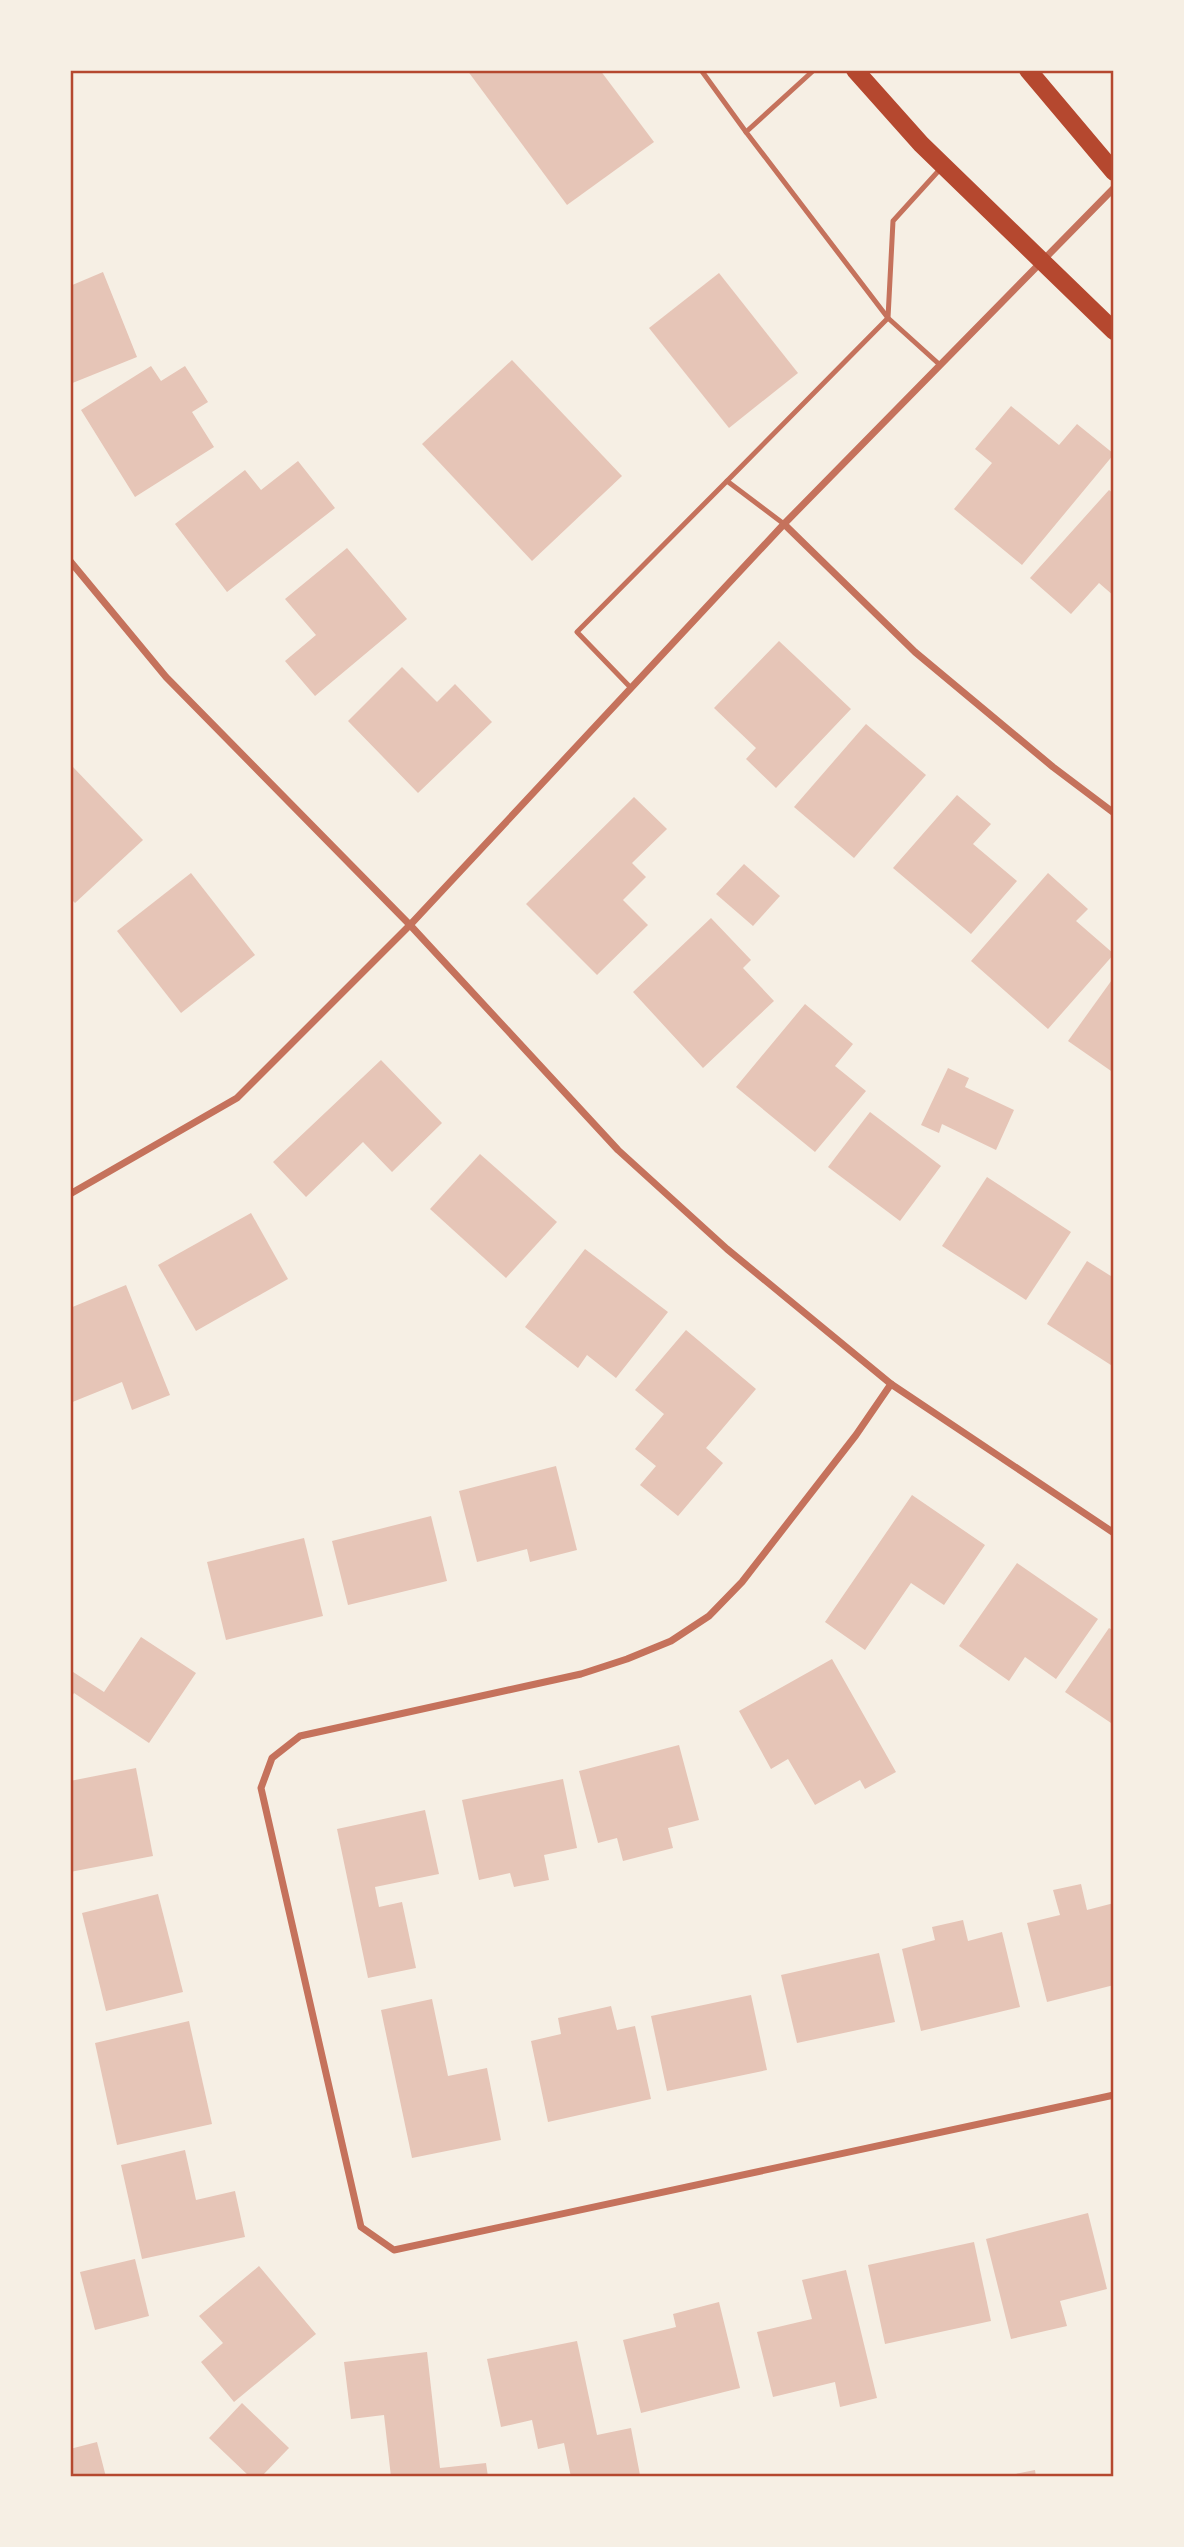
<svg xmlns="http://www.w3.org/2000/svg" width="1184" height="2547" font-family="Helvetica,sans-serif">
<style>
.building{fill:#e6c5b7}
.lines{fill:none;stroke-linecap:round;stroke-linejoin:round}
.service{stroke:#c5725c;stroke-width:5}
.minor{stroke:#c5725c;stroke-width:7}
.primary{stroke:#b5482f;stroke-width:18}
.neatline{fill:none;stroke:#b5482f;stroke-width:2.5}
</style>
<rect width="100%" height="100%" fill="#f6efe4"/>
<g class="building">
<polygon points="467,70 600,70 654,142 567,205"/>
<polygon points="103,272 137,357 70,384 70,286"/>
<polygon points="719,273 798,373 729,428 649,328"/>
<polygon points="512,360 622,476 532,561 422,444"/>
<polygon points="151,366 161,381 185,366 208,402 192,412 214,447 135,497 81,410"/>
<polygon points="1011,406 1059,445 1077,424 1114,454 1022,565 954,509 992,463 975,449"/>
<polygon points="298,461 335,508 227,592 175,524 245,470 261,490"/>
<polygon points="1109,490 1114,494 1114,596 1099,583 1071,614 1030,578"/>
<polygon points="347,548 407,619 315,696 285,661 316,635 285,599"/>
<polygon points="779,641 851,709 776,788 746,759 756,748 714,708"/>
<polygon points="402,667 437,702 455,684 492,722 418,793 348,721"/>
<polygon points="866,724 926,775 854,858 794,807"/>
<polygon points="72,766 143,840 75,903 70,898 70,768"/>
<polygon points="957,795 991,824 973,844 1017,881 971,934 893,868"/>
<polygon points="634,797 667,829 632,863 646,877 623,900 648,925 597,975 526,904"/>
<polygon points="744,864 780,896 753,926 716,894"/>
<polygon points="191,873 255,955 181,1013 117,931"/>
<polygon points="1048,873 1088,909 1076,921 1114,954 1048,1029 971,961"/>
<polygon points="711,918 751,960 743,968 774,1001 703,1068 633,992"/>
<polygon points="1114,977 1114,1073 1068,1041"/>
<polygon points="805,1004 853,1044 835,1066 866,1091 815,1152 736,1087"/>
<polygon points="381,1060 442,1123 392,1172 363,1142 306,1197 273,1162"/>
<polygon points="948,1068 969,1078 965,1087 1014,1110 996,1150 942,1124 939,1133 921,1125"/>
<polygon points="870,1112 941,1166 900,1221 828,1167"/>
<polygon points="480,1154 557,1222 506,1278 430,1209"/>
<polygon points="987,1177 1071,1232 1026,1300 942,1246"/>
<polygon points="251,1213 288,1279 196,1331 158,1265"/>
<polygon points="585,1249 668,1312 616,1378 587,1355 578,1368 525,1327"/>
<polygon points="1087,1261 1114,1278 1114,1367 1047,1324"/>
<polygon points="126,1285 170,1395 132,1410 122,1382 70,1403 70,1308"/>
<polygon points="686,1330 756,1389 706,1448 723,1463 678,1516 640,1485 656,1466 635,1449 664,1414 635,1390"/>
<polygon points="556,1466 577,1550 530,1562 527,1549 477,1562 459,1491"/>
<polygon points="912,1495 985,1545 944,1605 911,1583 865,1650 825,1622"/>
<polygon points="431,1516 447,1581 348,1605 332,1541"/>
<polygon points="304,1538 323,1616 226,1640 207,1562"/>
<polygon points="1017,1563 1098,1619 1056,1679 1025,1657 1009,1681 959,1646"/>
<polygon points="1109,1628 1114,1631 1114,1725 1065,1692"/>
<polygon points="141,1637 196,1673 149,1743 74,1693 70,1700 70,1670 104,1692"/>
<polygon points="832,1659 896,1772 865,1789 860,1780 815,1805 788,1759 771,1769 739,1711"/>
<polygon points="679,1745 699,1820 668,1828 673,1848 623,1861 617,1838 598,1843 579,1771"/>
<polygon points="136,1768 153,1856 70,1872 70,1781"/>
<polygon points="563,1779 577,1848 544,1855 549,1880 514,1887 510,1873 479,1880 462,1800"/>
<polygon points="425,1810 439,1874 375,1887 379,1907 402,1902 416,1968 368,1978 337,1829"/>
<polygon points="1081,1884 1087,1910 1114,1903 1114,1985 1047,2002 1027,1923 1060,1915 1053,1890"/>
<polygon points="158,1894 183,1992 106,2011 82,1913"/>
<polygon points="963,1920 968,1941 1002,1932 1020,2007 921,2031 902,1949 935,1940 932,1927"/>
<polygon points="879,1953 895,2022 797,2043 781,1975"/>
<polygon points="751,1995 767,2070 667,2091 651,2016"/>
<polygon points="432,1999 448,2076 487,2068 501,2140 412,2158 381,2010"/>
<polygon points="611,2006 617,2030 635,2026 651,2099 548,2122 531,2041 561,2034 558,2018"/>
<polygon points="189,2021 212,2124 117,2145 95,2043"/>
<polygon points="185,2150 196,2200 235,2191 245,2237 142,2259 121,2165"/>
<polygon points="1088,2213 1107,2289 1060,2301 1067,2326 1011,2339 986,2239"/>
<polygon points="974,2242 991,2321 885,2344 868,2265"/>
<polygon points="135,2259 149,2316 95,2330 80,2272"/>
<polygon points="259,2266 316,2334 234,2402 201,2362 223,2343 199,2316"/>
<polygon points="846,2270 877,2398 840,2407 835,2382 773,2397 757,2332 812,2319 802,2280"/>
<polygon points="719,2302 740,2388 641,2413 623,2340 676,2327 673,2314"/>
<polygon points="577,2341 597,2435 631,2428 640,2475 571,2477 564,2443 538,2449 532,2420 501,2427 487,2359"/>
<polygon points="427,2352 440,2468 486,2463 488,2477 423,2477 422,2475 391,2477 384,2415 351,2419 344,2362"/>
<polygon points="242,2403 289,2448 261,2477 250,2477 209,2438"/>
<polygon points="97,2442 106,2477 70,2477 70,2449"/>
<polygon points="1035,2470 1036,2477 1005,2477 1005,2476"/>
</g>
<g class="lines">
<g class="service">
<polyline points="701,70 746,132"/>
<polyline points="814,70 746,132 888,318 940,365"/>
<polyline points="727,481 888,318 893,221 942,167"/>
<polyline points="631,688 577,632 727,481 784,524"/>
</g>
<g class="minor">
<polyline points="784,524 915,652 1053,767 1114,813"/>
<polyline points="70,561 166,677 410,925 618,1150 727,1249 891,1384 1114,1533"/>
<polyline points="70,1194 237,1098 410,925 784,524 1114,188"/>
<polyline points="891,1384 856,1435 742,1582 709,1616 671,1641 627,1659 581,1674 300,1736 272,1758 261,1788 361,2227 394,2250 1114,2095"/>
</g>
<g class="primary">
<polyline points="855,70 921,144 1114,331"/>
<polyline points="1028,70 1114,172"/>
</g>
</g>
<rect width="1184" height="2547" fill="none" stroke="#f6efe4" stroke-width="144"/>
<rect x="72" y="72" width="1040" height="2403" class="neatline"/>
</svg>
